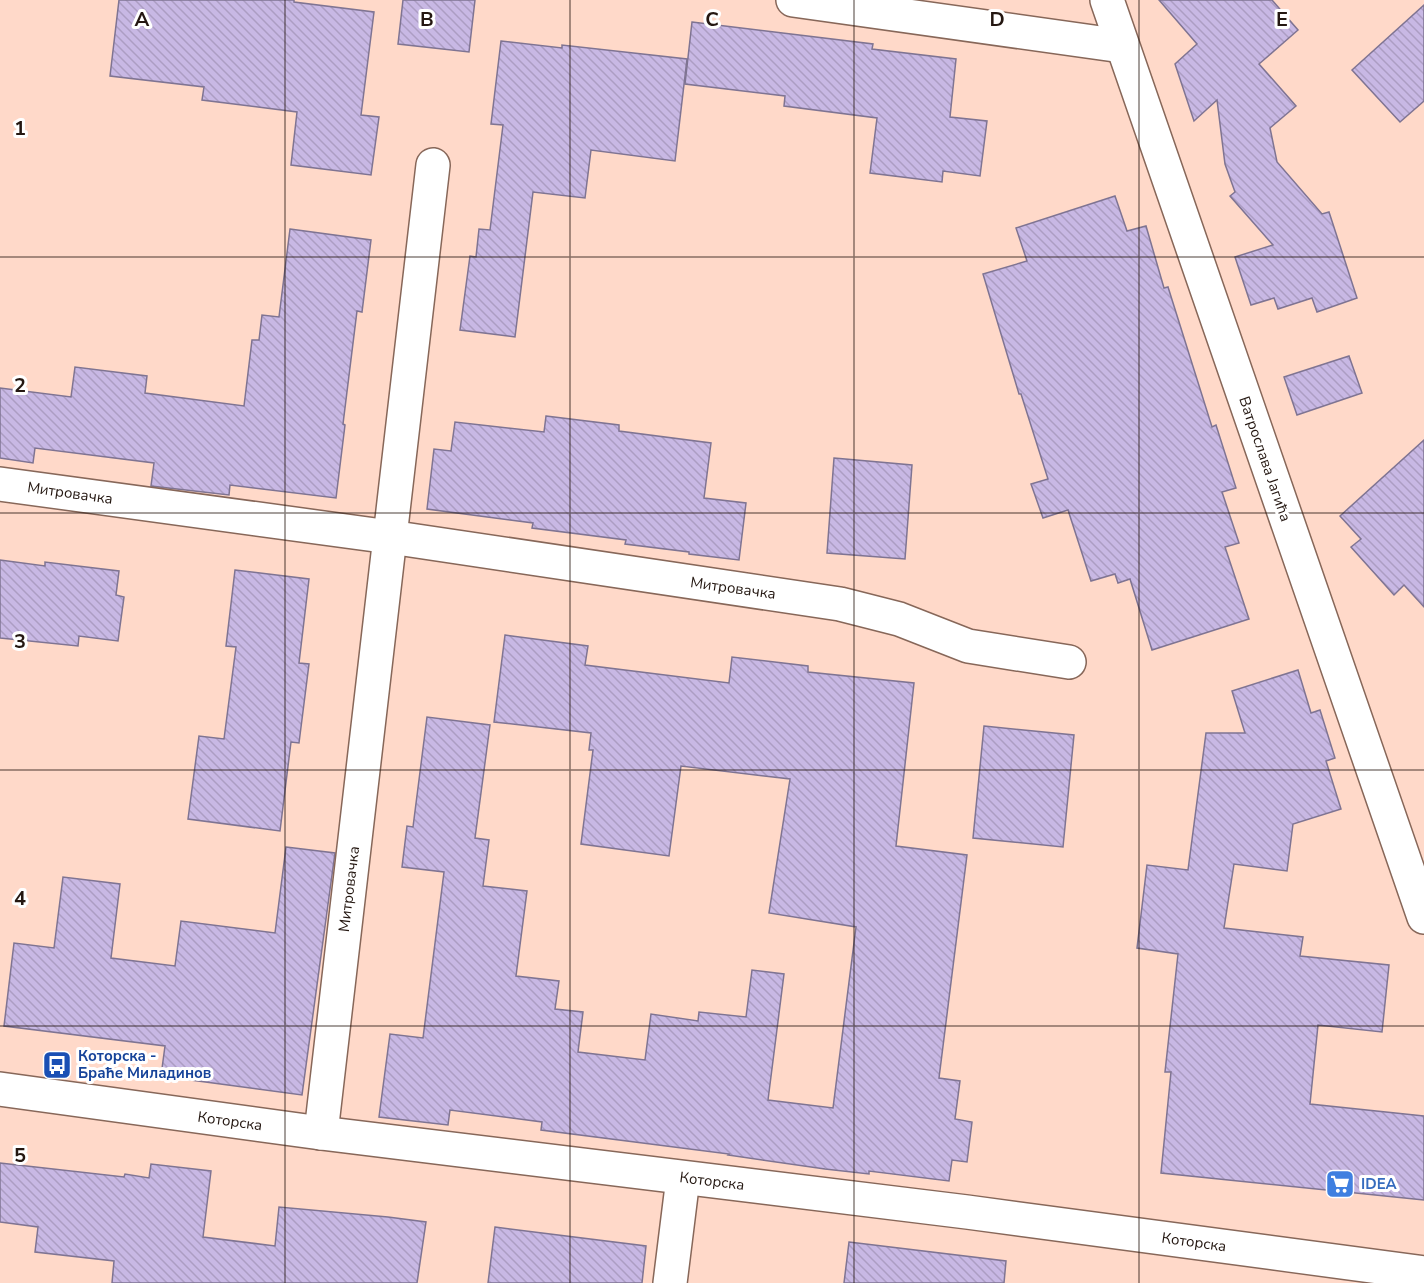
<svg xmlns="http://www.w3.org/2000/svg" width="1424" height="1283" font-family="'Nunito Sans',sans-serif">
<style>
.building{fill:url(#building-back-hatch);stroke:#7f7492;stroke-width:1.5}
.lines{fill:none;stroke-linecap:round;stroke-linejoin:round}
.street-casing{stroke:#876759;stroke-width:36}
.street{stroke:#fff;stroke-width:33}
.grid{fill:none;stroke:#241711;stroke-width:1.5;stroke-opacity:0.55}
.labels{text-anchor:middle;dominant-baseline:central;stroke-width:6;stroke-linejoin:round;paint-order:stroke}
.street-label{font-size:15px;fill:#241711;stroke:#fff}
.transit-label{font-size:15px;font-weight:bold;fill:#164399;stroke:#fff;text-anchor:start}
.shop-label{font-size:15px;font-weight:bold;fill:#366cbe;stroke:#fff;text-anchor:start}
.grid-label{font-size:20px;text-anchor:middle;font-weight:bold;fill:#241711;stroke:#fff;stroke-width:6;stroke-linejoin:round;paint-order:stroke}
</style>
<defs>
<pattern id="building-back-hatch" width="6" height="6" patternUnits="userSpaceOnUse" patternTransform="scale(1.5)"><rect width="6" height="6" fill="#c8b8e4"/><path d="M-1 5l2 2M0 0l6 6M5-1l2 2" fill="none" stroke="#ac9dc3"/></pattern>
</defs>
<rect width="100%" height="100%" fill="#ffd9c9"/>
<g class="building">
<polygon points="119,0 294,0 294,2 374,12 361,115 379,117 371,175 291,165 297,112 202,100 204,87 110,76"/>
<polygon points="403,0 475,0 469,52 398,44"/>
<polygon points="1159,0 1272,0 1298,30 1259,64 1296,106 1270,128 1277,162 1322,214 1329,212 1357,298 1317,312 1312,298 1278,309 1274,298 1251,305 1235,257 1273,245 1230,196 1235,192 1225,164 1217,100 1194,121 1175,64 1197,44"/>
<polygon points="1424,5 1424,101 1400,122 1352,70"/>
<polygon points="692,22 873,44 872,49 956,59 950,117 987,121 980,176 943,171 942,182 870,173 877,118 784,106 785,96 685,84"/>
<polygon points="501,41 562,48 562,45 687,59 675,161 591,150 585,198 533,192 515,337 460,330 470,256 476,257 479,229 490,230 503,125 491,124"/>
<polygon points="1115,196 1127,231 1146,226 1164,288 1168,287 1212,427 1216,425 1236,488 1222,492 1239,543 1225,547 1249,619 1152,650 1130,579 1118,583 1115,574 1091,581 1068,510 1043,518 1031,484 1048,479 1021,394 1019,394 983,274 1027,261 1016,228"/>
<polygon points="290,229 371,240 362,312 357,311 343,424 345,425 336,498 230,485 229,495 151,486 154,463 35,448 33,463 0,458 0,388 71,397 75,367 147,376 145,393 244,406 252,340 259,340 262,315 279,317"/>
<polygon points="1349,356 1362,393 1297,415 1284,377"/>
<polygon points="546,416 619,425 619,431 711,443 704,498 746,503 739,560 689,554 689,552 625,544 626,540 532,528 533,523 427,509 434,449 451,451 455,422 544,432"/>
<polygon points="1424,440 1424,607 1404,585 1394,595 1351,547 1361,539 1340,516"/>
<polygon points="834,458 912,465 905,559 827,553"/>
<polygon points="0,560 45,566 45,562 119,571 116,595 124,597 118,641 79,636 78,646 0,638"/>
<polygon points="235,570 309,579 299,663 309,664 299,743 291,742 280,831 188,819 199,736 224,739 236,647 226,646"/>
<polygon points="505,635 588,646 585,665 729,683 732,657 808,666 808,672 914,683 896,846 967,855 939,1078 960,1081 955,1119 972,1122 967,1162 952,1160 949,1181 869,1171 869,1174 825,1169 728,1155 729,1154 541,1130 542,1122 450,1110 448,1125 379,1117 390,1034 423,1038 444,872 402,867 407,826 413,827 427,717 490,725 475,838 489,840 483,886 527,891 516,976 559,981 555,1009 583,1012 578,1052 645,1060 651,1014 698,1021 699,1012 746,1017 752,970 784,974 768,1100 833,1108 856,927 769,913 790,779 681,766 669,856 581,844 593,750 589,750 591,733 494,722"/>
<polygon points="1298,670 1311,713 1320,710 1335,758 1326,761 1341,809 1293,824 1287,871 1234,864 1224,928 1303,937 1300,956 1389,965 1382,1032 1318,1025 1310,1104 1424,1116 1424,1200 1161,1173 1171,1072 1165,1072 1178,954 1137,948 1147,865 1188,870 1206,733 1245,733 1232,691"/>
<polygon points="984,726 1074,735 1063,847 973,838"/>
<polygon points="286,847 335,853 302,1095 161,1076 165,1046 4,1026 14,943 54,948 63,877 120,884 111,958 175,966 181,921 275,933"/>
<polygon points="0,1163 124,1177 125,1174 149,1178 151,1164 211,1171 203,1237 275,1246 279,1207 388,1217 426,1222 417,1283 112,1283 114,1261 35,1252 38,1227 0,1222"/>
<polygon points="495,1227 646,1246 642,1283 488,1283"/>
<polygon points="849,1242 1006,1261 1004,1283 844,1283"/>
</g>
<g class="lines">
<g class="street-casing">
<g id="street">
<polyline points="793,0 1122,46"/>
<polyline points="1107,0 1424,917"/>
<polyline points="0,484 390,537 840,604 899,619 968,646 1069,662"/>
<polyline points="0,1089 321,1133 967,1212 1424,1273"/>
<polyline points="321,1133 433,165"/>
<polyline points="670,1283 683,1178"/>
</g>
</g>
<use href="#street" class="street"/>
</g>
<path class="grid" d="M285,0V1283M570,0V1283M854,0V1283M1139,0V1283M0,257H1424M0,513H1424M0,770H1424M0,1026H1424"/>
<defs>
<g id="bus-square" transform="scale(1.5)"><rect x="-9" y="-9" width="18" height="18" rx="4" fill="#1a4fb4" stroke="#fff"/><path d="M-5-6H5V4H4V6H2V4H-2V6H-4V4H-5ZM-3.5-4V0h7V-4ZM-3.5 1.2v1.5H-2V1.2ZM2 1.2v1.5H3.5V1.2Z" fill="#fff"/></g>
<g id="supermarket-square" transform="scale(1.5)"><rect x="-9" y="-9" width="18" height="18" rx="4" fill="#3f7fe0" stroke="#fff"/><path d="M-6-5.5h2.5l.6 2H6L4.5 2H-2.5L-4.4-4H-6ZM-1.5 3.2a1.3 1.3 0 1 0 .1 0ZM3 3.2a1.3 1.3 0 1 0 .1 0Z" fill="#fff"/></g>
</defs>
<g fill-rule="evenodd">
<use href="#bus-square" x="57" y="1065"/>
<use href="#supermarket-square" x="1340" y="1184"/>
</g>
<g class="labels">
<g class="street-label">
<text transform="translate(1265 459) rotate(71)">Ватрослава Јагића</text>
<text transform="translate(70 493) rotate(8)">Митровачка</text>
<text transform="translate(733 588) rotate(8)">Митровачка</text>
<text transform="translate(349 889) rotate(-83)">Митровачка</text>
<text transform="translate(230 1121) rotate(8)">Которска</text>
<text transform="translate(712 1181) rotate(7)">Которска</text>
<text transform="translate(1194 1242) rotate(8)">Которска</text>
</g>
<g class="transit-label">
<text x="78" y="1056">Которска -<tspan x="78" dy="17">Браће Миладинов</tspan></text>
</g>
<g class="shop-label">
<text x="1361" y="1184">IDEA</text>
</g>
</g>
<g class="grid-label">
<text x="142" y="26">A</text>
<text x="427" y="26">B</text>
<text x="712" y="26">C</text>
<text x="997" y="26">D</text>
<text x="1282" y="26">E</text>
<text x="20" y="135">1</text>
<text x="20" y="392">2</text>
<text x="20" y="648">3</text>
<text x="20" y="905">4</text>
<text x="20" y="1162">5</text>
</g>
</svg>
